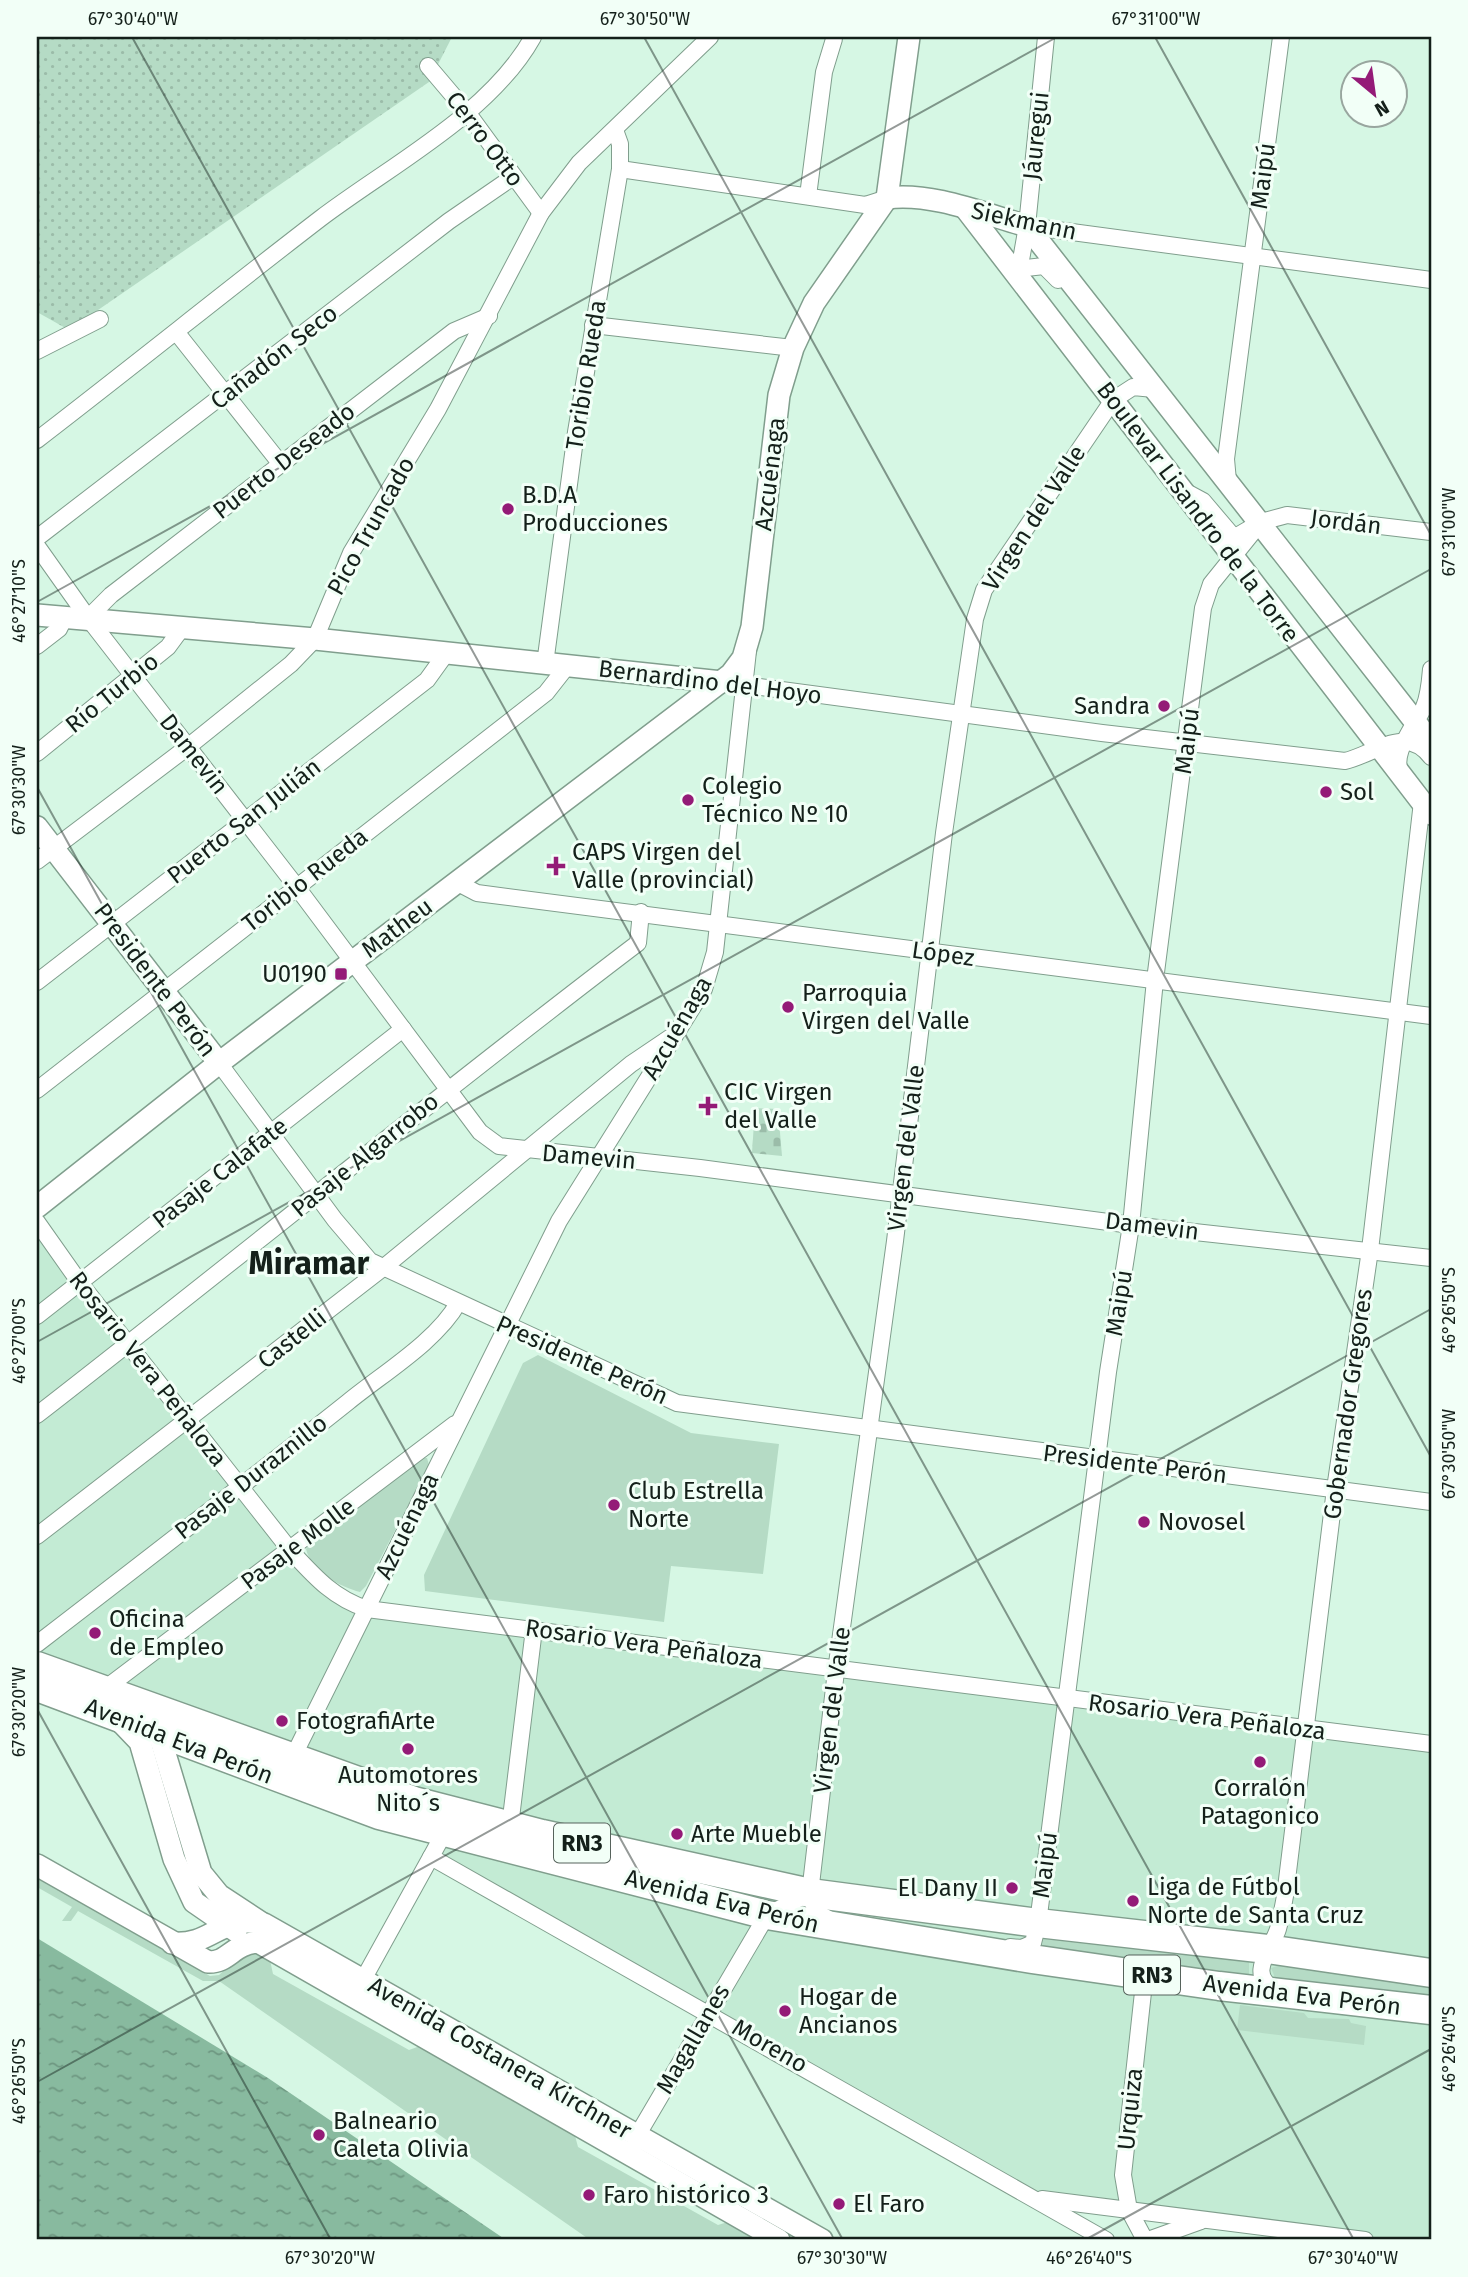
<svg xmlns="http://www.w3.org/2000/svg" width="1468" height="2277" font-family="'Fira Sans',sans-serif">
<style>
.built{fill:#c3ebd4}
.grass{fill:url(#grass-dots)}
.cemetery{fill:url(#cemetery-stones)}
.park{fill:#b5dbc5}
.water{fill:url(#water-ripples)}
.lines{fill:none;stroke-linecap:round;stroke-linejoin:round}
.street-casing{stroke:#809e8d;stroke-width:18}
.secondary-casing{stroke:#809e8d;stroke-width:24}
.highway-casing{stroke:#809e8d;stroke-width:31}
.street{stroke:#fff;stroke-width:16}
.secondary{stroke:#fff;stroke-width:21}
.highway{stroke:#fff;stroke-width:28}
.ticks{fill:none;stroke:#14201a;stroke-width:2;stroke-opacity:0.45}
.poi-dot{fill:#941b77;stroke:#f2fff7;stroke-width:2.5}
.labels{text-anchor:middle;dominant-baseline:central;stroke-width:6;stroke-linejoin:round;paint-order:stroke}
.shield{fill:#f2fff7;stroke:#57635c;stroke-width:2}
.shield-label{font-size:23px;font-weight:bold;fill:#14201a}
.street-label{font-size:24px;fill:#14201a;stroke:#f2fff7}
.poi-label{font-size:24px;fill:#14201a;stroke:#f2fff7;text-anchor:start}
.district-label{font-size:32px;font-weight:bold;fill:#14201a;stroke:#f2fff7}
.neatline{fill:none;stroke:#14201a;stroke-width:2.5}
.ticks-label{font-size:18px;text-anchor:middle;fill:#14201a}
</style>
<defs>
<pattern id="grass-dots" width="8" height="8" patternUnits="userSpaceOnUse" patternTransform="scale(1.75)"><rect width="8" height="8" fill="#b5dbc5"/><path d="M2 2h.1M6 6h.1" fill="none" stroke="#9bbca9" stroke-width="1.8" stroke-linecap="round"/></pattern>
<pattern id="cemetery-stones" width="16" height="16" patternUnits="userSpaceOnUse" patternTransform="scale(1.75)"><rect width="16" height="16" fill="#b5dbc5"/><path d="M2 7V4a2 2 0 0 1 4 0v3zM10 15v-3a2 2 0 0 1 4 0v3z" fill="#9bbca9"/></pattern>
<pattern id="water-ripples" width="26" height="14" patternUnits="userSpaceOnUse" patternTransform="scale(1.75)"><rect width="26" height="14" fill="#88ba9f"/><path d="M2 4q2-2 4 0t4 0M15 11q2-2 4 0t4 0" fill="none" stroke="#6e9781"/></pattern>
</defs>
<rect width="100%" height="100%" fill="#d6f7e4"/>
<polygon class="built" points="37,1222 187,1421 345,1601 1431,1744 1431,2240 1365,2240 1036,2198 431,1857 445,1834 37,1687"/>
<polygon class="grass" points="37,37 452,37 429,82 69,330 37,312"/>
<polygon class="cemetery" points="755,1108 778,1109 782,1156 752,1153"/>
<g class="park">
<polygon points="538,1355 691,1433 779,1444 763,1574 671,1566 664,1622 425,1591 424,1575 523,1363"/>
<path d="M419,1458H427L429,1465L366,1586L360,1592C340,1587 311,1571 306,1549L312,1541Z"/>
<polygon points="37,1878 210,1976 219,1975 242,1954 258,1951 270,1960 273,1974 409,2050 420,2046 574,2132 578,2147 718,2225 731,2221 759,2240 590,2240 219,1981 203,1981 78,1911 71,1921 62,1921 72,1907 37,1887"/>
<polygon points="1043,1936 1249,1960 1249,1978 1042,1949"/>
<polygon points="1283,1964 1431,1983 1431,1999 1276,1980 1271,1968"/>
<polygon points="1240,2005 1304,2013 1308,2018 1349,2019 1351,2023 1366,2026 1364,2045 1237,2030"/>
</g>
<polygon class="water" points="37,1938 268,2078 506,2240 37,2240"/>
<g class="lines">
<g class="street-casing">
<g id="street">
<polyline points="428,66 467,112 541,213"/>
<polyline points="620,169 865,205 887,198"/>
<polyline points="808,196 824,72 834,39"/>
<polyline points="1027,226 1431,280"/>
<polyline points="1018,277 1027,226 1046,37"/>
<polyline points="1018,277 1026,268 1044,266 1058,280"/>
<polyline points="593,325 793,348"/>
<polyline points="177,333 280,463"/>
<polyline points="37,351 100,319"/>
<path d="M37,440C132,367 226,291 321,218C391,165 490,114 533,37"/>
<polyline points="1228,481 1226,459 1281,37"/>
<polyline points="1190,494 1203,501 1231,534 1237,536 1261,522 1287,515 1431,532"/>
<polyline points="37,538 449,221 513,177"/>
<polyline points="37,546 88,618 296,886 480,1132 499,1146 700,1168 1131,1225 1431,1258"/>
<polyline points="88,618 111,595 454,331 489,316"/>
<polyline points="37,646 59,629 65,617"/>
<polyline points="545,664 576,432 620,169 620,144 615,130"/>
<path d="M738,684L1102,733L1345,761C1375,754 1406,724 1431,757"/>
<polyline points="37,753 168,647 182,628"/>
<path d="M1403,777C1387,756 1416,725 1424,707C1429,695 1430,681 1431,669"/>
<polyline points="37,861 189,746 291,664 315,639 351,553 438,409 541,213 579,163 710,37"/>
<polyline points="458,883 477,893 1431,1016"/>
<polyline points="37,982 427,680 445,655"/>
<polyline points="219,1063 335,1220 370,1261 677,1403 1431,1502"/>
<polyline points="37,1090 546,693 568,665"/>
<path d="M37,1222L80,1283L290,1550C314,1576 333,1598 367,1609L1431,1744"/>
<polyline points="37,1316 403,1029"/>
<path d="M37,1415C238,1259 435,1097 638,943L641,912"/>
<polyline points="37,1536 383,1268 631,1064 671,1037"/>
<path d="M37,1644C141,1564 245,1484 348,1402C382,1374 437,1341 458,1303"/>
<polyline points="102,1691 455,1424"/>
<polyline points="292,1759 559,1221 704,989 715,952 748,651"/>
<polyline points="510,1826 534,1629"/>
<polyline points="431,1857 1106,2240"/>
<polyline points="832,1921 816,1912 810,1893 836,1671 895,1241 944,833 975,619 984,590 1113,400 1133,387 1154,389"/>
<polyline points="1010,1947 1022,1948 1033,1943 1038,1923 1108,1372 1131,1225 1155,980 1203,608 1211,584 1261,522"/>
<polyline points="359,1987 448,1826"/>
<path d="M1276,1990C1245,1975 1272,1949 1278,1929C1281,1918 1283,1907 1285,1896L1335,1489L1370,1250L1422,802"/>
<polyline points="637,2143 637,2136 767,1915 808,1894"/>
<polyline points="1042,2199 1365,2240"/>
<polyline points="1145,2240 1129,2210 1123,2175 1145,1974"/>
<polyline points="1148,2240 1201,2221"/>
</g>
</g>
<g class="secondary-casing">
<g id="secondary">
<path d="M887,198C932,192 984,214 1027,226L1431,742"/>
<polyline points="966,209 1431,814"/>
<polyline points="37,615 315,639 722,682"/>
<polyline points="37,827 219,1063"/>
<polyline points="37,1207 219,1063 731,674 743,658 752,627 779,395 793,348 814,303 887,198 909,37"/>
<polyline points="119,1720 140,1742 174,1859 194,1902 236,1931"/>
<polyline points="156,1724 201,1873 219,1895 260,1922"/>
<path d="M37,1865L208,1962C229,1963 232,1944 258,1942L779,2240"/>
<path d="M172,1943C214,1946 219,1914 264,1924L822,2240"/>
</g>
</g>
<g class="highway-casing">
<g id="highway">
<polyline points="37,1666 414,1801 542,1834 810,1893 1038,1923 1267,1949 1431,1973"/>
<polyline points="37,1687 379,1815 767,1915 1032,1959 1219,1986 1431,2010"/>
</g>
</g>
<use href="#street" class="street"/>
<use href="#secondary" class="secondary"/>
<use href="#highway" class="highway"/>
</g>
<path class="ticks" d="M132,37L1354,2240M644,37L1431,1457M1155,37L1431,535M37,602L1057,37M37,787L843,2240M37,1342L1431,569M37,1709L331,2240M37,2082L1431,1309M1085,2240L1431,2049"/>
<g class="poi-dot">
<circle cx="508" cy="509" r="7"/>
<circle cx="1164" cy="706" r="7"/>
<circle cx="1326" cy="792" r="7"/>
<circle cx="688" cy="800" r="7"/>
<path d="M552.5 855.5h7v7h7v7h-7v7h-7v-7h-7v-7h7z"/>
<rect x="334" y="967" width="14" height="14" rx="3.5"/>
<circle cx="788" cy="1007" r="7"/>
<path d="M704.5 1095.5h7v7h7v7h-7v7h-7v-7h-7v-7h7z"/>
<circle cx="614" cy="1505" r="7"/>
<circle cx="1144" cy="1522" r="7"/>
<circle cx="95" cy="1633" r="7"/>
<circle cx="282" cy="1721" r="7"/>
<circle cx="408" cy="1749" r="7"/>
<circle cx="1260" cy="1762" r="7"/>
<circle cx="677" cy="1834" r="7"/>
<circle cx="1012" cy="1888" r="7"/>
<circle cx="1133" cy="1901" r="7"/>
<circle cx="785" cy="2011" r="7"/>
<circle cx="319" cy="2135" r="7"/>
<circle cx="589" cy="2195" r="7"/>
<circle cx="839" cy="2204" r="7"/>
</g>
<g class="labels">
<g class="shield">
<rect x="554" y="1823.5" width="56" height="39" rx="5"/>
<rect x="1124" y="1955.5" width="56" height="39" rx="5"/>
</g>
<g class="shield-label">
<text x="582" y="1843">RN3</text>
<text x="1152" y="1975">RN3</text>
</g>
<g class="street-label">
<text transform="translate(1036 136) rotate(-84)">Jáuregui</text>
<text transform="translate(485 139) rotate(53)">Cerro Otto</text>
<text transform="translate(1263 176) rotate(-83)">Maipú</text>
<text transform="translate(1024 221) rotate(12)">Siekmann</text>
<text transform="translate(274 357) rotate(-38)">Cañadón Seco</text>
<text transform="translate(586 375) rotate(-81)">Toribio Rueda</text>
<text transform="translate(284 461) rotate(-38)">Puerto Deseado</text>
<text transform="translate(770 474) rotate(-83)">Azcuénaga</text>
<text transform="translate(1198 512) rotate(53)">Boulevar Lisandro de la Torre</text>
<text transform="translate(1034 518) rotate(-57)">Virgen del Valle</text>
<text transform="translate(1346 522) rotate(7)">Jordán</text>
<text transform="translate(371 526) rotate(-61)">Pico Truncado</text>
<text transform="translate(710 682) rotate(7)">Bernardino del Hoyo</text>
<text transform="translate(112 693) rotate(-39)">Río Turbio</text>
<text transform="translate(1187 741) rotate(-83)">Maipú</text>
<text transform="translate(194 754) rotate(52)">Damevin</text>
<text transform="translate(244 821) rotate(-38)">Puerto San Julián</text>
<text transform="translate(305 880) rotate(-38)">Toribio Rueda</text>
<text transform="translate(397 928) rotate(-37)">Matheu</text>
<text transform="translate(943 954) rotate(8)">López</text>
<text transform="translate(155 980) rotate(53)">Presidente Perón</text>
<text transform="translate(677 1028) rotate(-60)">Azcuénaga</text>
<text transform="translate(906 1148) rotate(-83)">Virgen del Valle</text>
<text transform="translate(365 1155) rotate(-39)">Pasaje Algarrobo</text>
<text transform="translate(589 1157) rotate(5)">Damevin</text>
<text transform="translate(220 1173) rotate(-38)">Pasaje Calafate</text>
<text transform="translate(1152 1226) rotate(7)">Damevin</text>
<text transform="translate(1119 1303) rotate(-81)">Maipú</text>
<text transform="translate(292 1339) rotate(-38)">Castelli</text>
<text transform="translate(582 1360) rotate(24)">Presidente Perón</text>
<text transform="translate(148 1369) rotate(52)">Rosario Vera Peñaloza</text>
<text transform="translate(1348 1404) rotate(-82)">Gobernador Gregores</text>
<text transform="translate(1135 1464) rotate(7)">Presidente Perón</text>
<text transform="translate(251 1477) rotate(-38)">Pasaje Duraznillo</text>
<text transform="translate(407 1526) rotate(-64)">Azcuénaga</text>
<text transform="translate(298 1544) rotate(-37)">Pasaje Molle</text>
<text transform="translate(644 1644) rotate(8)">Rosario Vera Peñaloza</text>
<text transform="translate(832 1710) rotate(-83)">Virgen del Valle</text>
<text transform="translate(1207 1717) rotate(7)">Rosario Vera Peñaloza</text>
<text transform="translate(179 1741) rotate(21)">Avenida Eva Perón</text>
<text transform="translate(1045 1865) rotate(-83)">Maipú</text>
<text transform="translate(722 1901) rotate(14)">Avenida Eva Perón</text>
<text transform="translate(1302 1995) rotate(7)">Avenida Eva Perón</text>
<text transform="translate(693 2039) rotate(-60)">Magallanes</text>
<text transform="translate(770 2046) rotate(30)">Moreno</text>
<text transform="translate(500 2058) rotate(30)">Avenida Costanera Kirchner</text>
<text transform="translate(1130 2109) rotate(-84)">Urquiza</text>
</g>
<g class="poi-label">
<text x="522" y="495">B.D.A<tspan x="522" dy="28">Producciones</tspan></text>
<text x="1150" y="706" text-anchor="end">Sandra</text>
<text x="702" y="786">Colegio<tspan x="702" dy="28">Técnico Nº 10</tspan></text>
<text x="1340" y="792">Sol</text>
<text x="572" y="852">CAPS Virgen del<tspan x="572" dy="28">Valle (provincial)</tspan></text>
<text x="327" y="974" text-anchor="end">U0190</text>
<text x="802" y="993">Parroquia<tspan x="802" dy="28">Virgen del Valle</tspan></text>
<text x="724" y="1092">CIC Virgen<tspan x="724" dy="28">del Valle</tspan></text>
<text x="628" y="1491">Club Estrella<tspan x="628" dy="28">Norte</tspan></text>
<text x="1158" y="1522">Novosel</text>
<text x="109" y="1619">Oficina<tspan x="109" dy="28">de Empleo</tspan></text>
<text x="296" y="1721">FotografiArte</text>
<text x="408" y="1775" text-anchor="middle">Automotores<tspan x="408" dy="28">Nito´s</tspan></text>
<text x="1260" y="1788" text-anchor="middle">Corralón<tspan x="1260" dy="28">Patagonico</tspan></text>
<text x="691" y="1834">Arte Mueble</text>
<text x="1147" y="1887">Liga de Fútbol<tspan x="1147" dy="28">Norte de Santa Cruz</tspan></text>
<text x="998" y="1888" text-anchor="end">El Dany II</text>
<text x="799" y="1997">Hogar de<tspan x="799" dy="28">Ancianos</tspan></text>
<text x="333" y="2121">Balneario<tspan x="333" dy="28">Caleta Olivia</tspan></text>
<text x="603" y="2195">Faro histórico 3</text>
<text x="853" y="2204">El Faro</text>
</g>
<g class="district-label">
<text x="309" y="1263">Miramar</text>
</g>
</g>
<rect width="1468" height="2277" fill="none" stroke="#f2fff7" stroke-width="77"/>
<g transform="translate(1374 94) rotate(151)"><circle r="33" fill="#f2fff7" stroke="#99a69f" stroke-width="2"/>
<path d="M0-5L12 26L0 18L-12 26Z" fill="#941b77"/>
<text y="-10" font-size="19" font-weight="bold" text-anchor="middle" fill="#14201a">N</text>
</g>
<rect x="38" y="38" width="1392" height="2200" class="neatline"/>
<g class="ticks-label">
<text x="133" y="25">67°30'40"W</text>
<text x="645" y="25">67°30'50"W</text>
<text x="1156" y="25">67°31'00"W</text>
<text transform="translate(1449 532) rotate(-90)" y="6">67°31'00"W</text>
<text transform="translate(19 601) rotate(-90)" y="6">46°27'10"S</text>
<text transform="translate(19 790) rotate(-90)" y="6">67°30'30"W</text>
<text transform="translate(1449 1310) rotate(-90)" y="6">46°26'50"S</text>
<text transform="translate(19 1341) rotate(-90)" y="6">46°27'00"S</text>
<text transform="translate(1449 1454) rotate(-90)" y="6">67°30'50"W</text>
<text transform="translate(19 1712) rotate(-90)" y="6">67°30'20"W</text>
<text transform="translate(1449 2049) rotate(-90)" y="6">46°26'40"S</text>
<text transform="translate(19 2081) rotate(-90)" y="6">46°26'50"S</text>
<text x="330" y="2264">67°30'20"W</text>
<text x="842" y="2264">67°30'30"W</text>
<text x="1089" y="2264">46°26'40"S</text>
<text x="1353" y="2264">67°30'40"W</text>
</g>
</svg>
